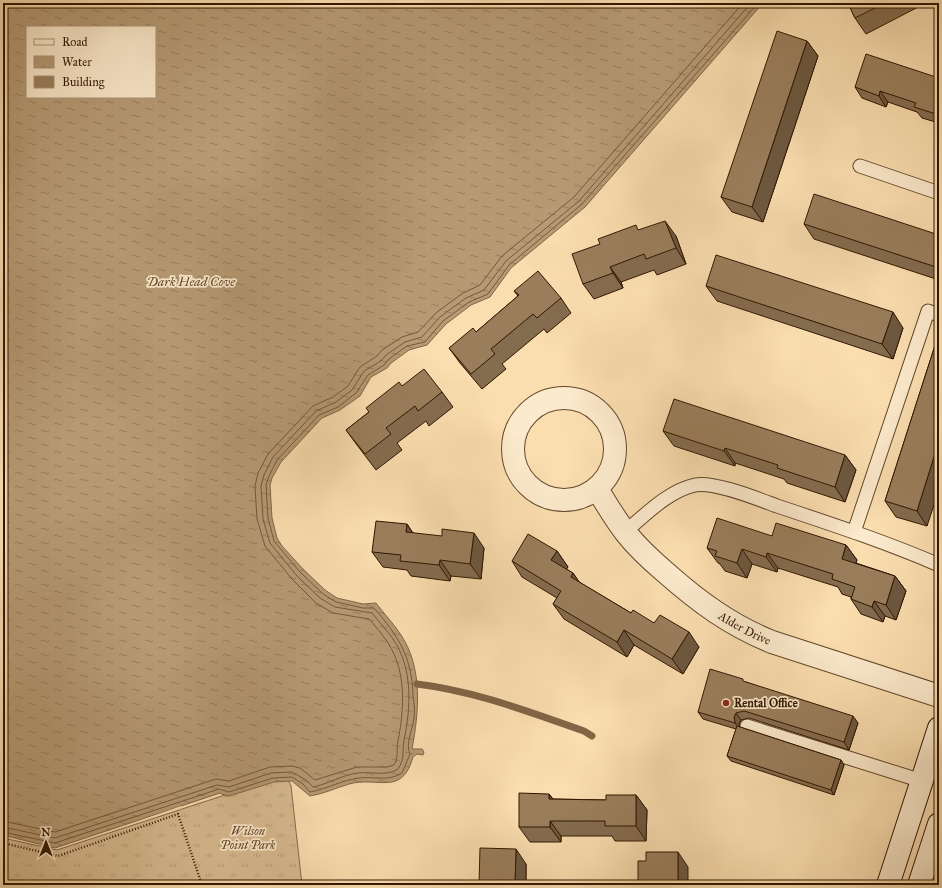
<svg xmlns="http://www.w3.org/2000/svg" width="942" height="888" font-family="'IM FELL Great Primer',serif">
<style>
.grass{fill:url(#grass-tufts);stroke:#856949}
.water{fill:url(#water-ripples);stroke:#816546;fill-rule:evenodd}
.pier{fill:#fbdeb0}
.lines{fill:none;stroke-linecap:round;stroke-linejoin:round}
.shore{stroke:#74583a;stroke-width:1}
.stream{stroke:#816546;stroke-width:7}
.lane-casing{stroke:#64482c;stroke-width:15}
.street-casing{stroke:#64482c;stroke-width:24}
.secondary-casing{stroke:#311600;stroke-width:24}
.path{stroke:#311600;stroke-width:2.5;stroke-dasharray:1 2;stroke-linecap:butt}
.lane{stroke:#fceacc;stroke-width:13}
.street{stroke:#fceacc;stroke-width:22}
.secondary{stroke:#fceacc;stroke-width:22}
.wall{fill:#846c4f;stroke:#311600}
.shaded-wall{fill:#6c5840;stroke:#311600}
.building{fill:#9a7e5c;stroke:#311600}
.poi-dot{fill:#8f2418;stroke:#fceacc;stroke-width:1.5}
.labels{text-anchor:middle;dominant-baseline:central;stroke-width:3.5;stroke-linejoin:round;paint-order:stroke}
.street-label{font-size:12px;fill:#311600;stroke:#fceacc}
.poi-label{font-size:12px;font-weight:bold;fill:#311600;stroke:#fceacc;text-anchor:start}
.park-label{font-size:12px;font-style:italic;fill:#63482c;stroke:#fceacc}
.water-label{font-size:13px;font-style:italic;fill:#664b2e;stroke:#fceacc}
</style>
<defs>
<pattern id="grass-tufts" width="24" height="20" patternUnits="userSpaceOnUse"><rect width="24" height="20" fill="#d9bc92"/><path d="M3 7l-1-3M5 7V3M7 7l1-3M15 17l-1-3M17 17v-4M19 17l1-3" fill="none" stroke="#bba17c"/></pattern>
<pattern id="water-ripples" width="26" height="14" patternUnits="userSpaceOnUse"><rect width="26" height="14" fill="#b69a74"/><path d="M2 4q2-2 4 0t4 0M15 11q2-2 4 0t4 0" fill="none" stroke="#957d5d"/></pattern>
</defs>
<rect width="100%" height="100%" fill="#fbdeb0"/>
<filter id="stains"><feTurbulence type="fractalNoise" baseFrequency=".005" numOctaves="4"/><feColorMatrix values="0 0 0 0 .2 0 0 0 0 .09 0 0 0 0 .02 0 0 0 .5 -.17"/></filter>
<radialGradient id="worn" r=".72"><stop offset=".6" stop-color="#630" stop-opacity="0"/><stop offset="1" stop-color="#630" stop-opacity=".3"/></radialGradient>
<polygon class="grass" points="286,775 291,786 302,885 3,885 3,838 57,850"/>
<path class="water" d="M3,3H763L585,207L511,268L490,297L471,305L446,324L427,345L409,350L391,363L387,368L371,377L360,396L340,410L322,418L281,462L272,478L270,485L272,518L277,538L282,546L303,569L325,590L337,598L363,604L376,603C384,614 394,624 401,635C423,668 419,712 412,749H422L424,752L423,755L417,754L413,757C402,797 378,776 349,784C336,788 323,794 310,796L292,781L274,782L229,796H225L220,793L55,848L3,835ZM27,27H155V97H27Z"/>
<polygon class="pier" points="181,806 182,808 82,841"/>
<g class="lines">
<g class="shore">
<path d="M3,821L55,832L216,779L229,781L270,767L292,766L300,768L315,780L357,767H387L394,765C399,757 396,750 398,741C404,710 407,672 388,643C383,635 376,627 369,619L333,613L316,603L292,579L265,546L257,519L255,486L258,473L268,454L313,406L333,397L348,386L360,367L377,356L382,350L402,337L418,332L437,312L463,293L480,285L502,256L574,197L743,3"/>
<path d="M3,827L55,838L217,785L229,787L271,773L292,772L306,780L313,787C328,784 342,775 358,773C372,771 386,777 398,769C405,759 402,752 404,740C411,708 413,668 393,639C387,630 379,622 372,613L335,607L320,598L297,576L270,543L263,519L261,486L264,475L273,457L316,411L336,402L352,390L364,371L381,361L386,355L405,342L422,337L440,317L466,298L484,290L506,261L579,201L751,3"/>
<path d="M3,832L55,843L219,789L229,792L273,778L292,777L303,784L310,792C327,789 342,780 359,778C374,776 388,782 402,773L410,754C405,743 413,729 414,718C415,711 414,703 413,696C412,657 399,637 374,608H363L336,602L323,594L300,572L274,541L268,518L266,485L269,476L277,460L319,415L338,407L356,393L368,375L384,365L389,359L407,346L425,342L443,321L469,302L488,294L509,265L582,204L758,3"/>
</g>
<path class="stream" d="M417,684C475,691 529,712 584,731L592,736"/>
<g class="lane-casing">
<g id="lane">
<polyline points="860,166 939,193"/>
<path d="M625,532C645,515 668,491 695,485C714,481 758,499 777,506C831,524 886,542 939,565"/>
<polyline points="854,532 928,311 939,315"/>
<polyline points="747,726 922,781"/>
</g>
</g>
<g class="street-casing">
<g id="street">
<circle cx="564" cy="449" r="51"/>
<path id="s1" d="M597,489C606,503 615,519 626,533C637,547 651,560 665,572C699,602 730,625 772,642L939,696"/>
</g>
</g>
<g class="secondary-casing">
<g id="secondary">
<polyline points="888,885 939,728"/>
<polyline points="919,885 939,824"/>
</g>
</g>
<polyline class="path" points="3,843 58,856 178,814 202,885"/>
<use href="#lane" class="lane"/>
<use href="#street" class="street"/>
<use href="#secondary" class="secondary"/>
</g>
<g class="wall">
<polygon points="848,3 926,3 866,34 855,18"/>
<polygon points="807,41 818,56 763,222 732,212 721,197"/>
<polygon points="939,78 939,123 922,118 917,112 888,102 886,107 862,98 855,87"/>
<polygon points="804,224 939,235 939,280 814,239"/>
<polygon points="640,230 676,236 686,264 657,275 654,270 621,282 623,288 594,299 583,284"/>
<polygon points="706,286 903,328 893,359 717,301"/>
<polygon points="514,291 561,298 571,313 547,333 544,329 502,364 506,369 482,389 460,363 449,348 476,332 518,296"/>
<polygon points="939,333 927,526 896,517 885,501"/>
<polygon points="402,386 442,392 453,407 429,426 426,421 397,443 402,450 376,470 357,445 346,430"/>
<polygon points="663,431 845,455 856,470 845,502 787,483 784,479 735,463 735,466 674,446"/>
<polygon points="407,524 413,533 484,548 481,579 451,576 450,581 411,576 407,570 383,567 372,552"/>
<polygon points="772,536 846,545 857,560 856,563 895,576 906,591 896,620 885,616 883,622 861,614 851,599 851,597 842,594 838,587 778,568 777,572 752,564 747,578 725,571 720,564 718,563 707,548"/>
<polygon points="557,551 568,567 566,569 573,573 579,582 631,613 654,623 699,647 683,674 634,645 627,657 564,619 553,604 557,598 522,577 512,561"/>
<polygon points="746,682 858,723 849,750 749,718 741,720 739,724 740,727 841,760 844,765 834,795 731,761 727,756 736,729 703,719 698,712"/>
<polygon points="549,794 553,799 606,800 636,795 647,810 646,841 615,841 612,836 561,836 561,842 530,842 519,827"/>
<polygon points="526,864 526,885 479,885"/>
</g>
<g class="shaded-wall">
<polygon points="807,41 818,56 763,222 752,207"/>
<polygon points="880,91 888,102 886,107 879,96"/>
<polygon points="665,221 676,236 686,264 676,248"/>
<polygon points="610,267 621,282 623,288 613,273"/>
<polygon points="893,312 903,328 893,359 882,344"/>
<polygon points="939,441 939,490 927,526 917,511"/>
<polygon points="725,448 735,463 735,466 724,451"/>
<polygon points="845,455 856,470 845,502 835,487"/>
<polygon points="407,524 417,540 406,532"/>
<polygon points="474,533 484,548 481,579 470,564"/>
<polygon points="846,545 857,560 852,574 842,559"/>
<polygon points="742,549 752,564 747,578 737,563"/>
<polygon points="557,551 568,567 562,576 551,560"/>
<polygon points="767,553 778,568 777,572 766,557"/>
<polygon points="440,560 451,576 450,581 439,565"/>
<polygon points="573,573 584,589 571,577"/>
<polygon points="895,576 906,591 896,620 886,605"/>
<polygon points="874,601 885,616 883,622 872,607"/>
<polygon points="624,630 634,645 627,657 617,642"/>
<polygon points="689,632 699,647 683,674 672,659"/>
<polygon points="736,713 741,720 739,724 740,730 735,723 734,717"/>
<polygon points="853,716 858,723 849,750 844,742"/>
<polygon points="841,760 844,765 834,795 831,790"/>
<polygon points="549,794 560,809 549,799"/>
<polygon points="636,795 647,810 646,841 636,826"/>
<polygon points="550,821 561,836 561,842 550,827"/>
<polygon points="516,849 526,864 526,885 517,885 515,883"/>
<polygon points="678,852 688,867 688,885 678,885"/>
</g>
<g class="building">
<polygon points="848,3 885,3 855,18"/>
<polygon points="777,31 807,41 752,207 721,197"/>
<polygon points="866,54 939,78 939,115 914,107 916,103 880,91 879,96 855,87"/>
<polygon points="814,194 939,235 939,268 804,224"/>
<polygon points="665,221 676,248 646,259 644,254 610,267 613,273 583,284 572,254 600,244 598,239 636,225 638,230"/>
<polygon points="716,255 893,312 882,344 706,286"/>
<polygon points="538,271 561,298 537,318 533,314 491,349 495,354 471,374 449,348 473,328 476,332 519,295 514,291"/>
<polygon points="939,333 939,441 917,511 885,501"/>
<polygon points="424,369 442,392 418,411 415,406 386,428 391,434 365,454 346,430 369,412 366,408 399,382 402,386"/>
<polygon points="674,399 845,455 835,487 777,468 778,465 725,448 724,451 663,431"/>
<polygon points="717,518 772,536 776,523 846,545 842,559 895,576 886,605 874,601 872,607 851,599 855,587 832,579 833,574 767,553 766,557 742,549 737,563 715,556 717,551 707,548"/>
<polygon points="376,521 407,524 406,532 442,536 442,529 474,533 470,564 440,560 439,565 400,561 401,555 372,552"/>
<polygon points="528,534 557,551 551,560 573,573 571,577 631,613 633,610 654,623 660,615 689,632 672,659 624,630 617,642 553,604 561,591 512,561"/>
<polygon points="710,669 743,679 743,681 853,716 844,742 744,711 736,713 734,717 735,723 698,712"/>
<polygon points="737,726 841,760 831,790 727,756"/>
<polygon points="519,793 549,794 549,799 606,800 606,795 636,795 636,826 605,826 605,821 550,821 550,827 519,827"/>
<polygon points="480,848 516,849 515,883 500,883 500,885 479,885"/>
<polygon points="646,852 678,852 678,885 638,885 638,861 646,861"/>
</g>
<circle class="poi-dot" cx="726" cy="703" r="4"/>
<g class="labels">
<g class="street-label">
<text stroke="none"><textPath href="#s1" startOffset="206">Alder Drive</textPath></text>
</g>
<g class="poi-label">
<text x="734" y="703">Rental Office</text>
</g>
<g class="park-label">
<text x="248" y="831">Wilson<tspan x="248" dy="14">Point Park</tspan></text>
</g>
<g class="water-label">
<text x="191" y="282">Dark Head Cove</text>
</g>
</g>
<rect width="942" height="888" fill="none" stroke="#fbdeb0" stroke-width="16"/>
<rect x="4" y="4" width="934" height="880" fill="none" stroke="#311600" stroke-width="2"/>
<rect x="8" y="8" width="926" height="872" fill="none" stroke="#311600"/>
<rect x="26" y="26" width="130" height="72" fill="#fceacc" stroke="#ab957a"/>
<rect x="34" y="39" width="20" height="6" fill="#fceacc" stroke="#ab957a"/>
<text x="62" y="46" font-size="12" fill="#311600">Road</text>
<rect x="34" y="56" width="20" height="12" fill="url(#water-ripples)" stroke="#ab957a"/>
<text x="62" y="66" font-size="12" fill="#311600">Water</text>
<rect x="34" y="76" width="20" height="12" fill="#9a7e5c" stroke="#ab957a"/>
<text x="62" y="86" font-size="12" fill="#311600">Building</text>
<g transform="translate(46 842)" stroke="#fceacc" stroke-width="3" paint-order="stroke">
<path d="M0-3L7 15L0 10L-7 15Z" fill="#311600"/>
<text y="-6" font-size="11" font-weight="bold" text-anchor="middle" fill="#311600">N</text>
</g>
<rect width="100%" height="100%" filter="url(#stains)"/>
<rect width="100%" height="100%" fill="url(#worn)"/>
</svg>
